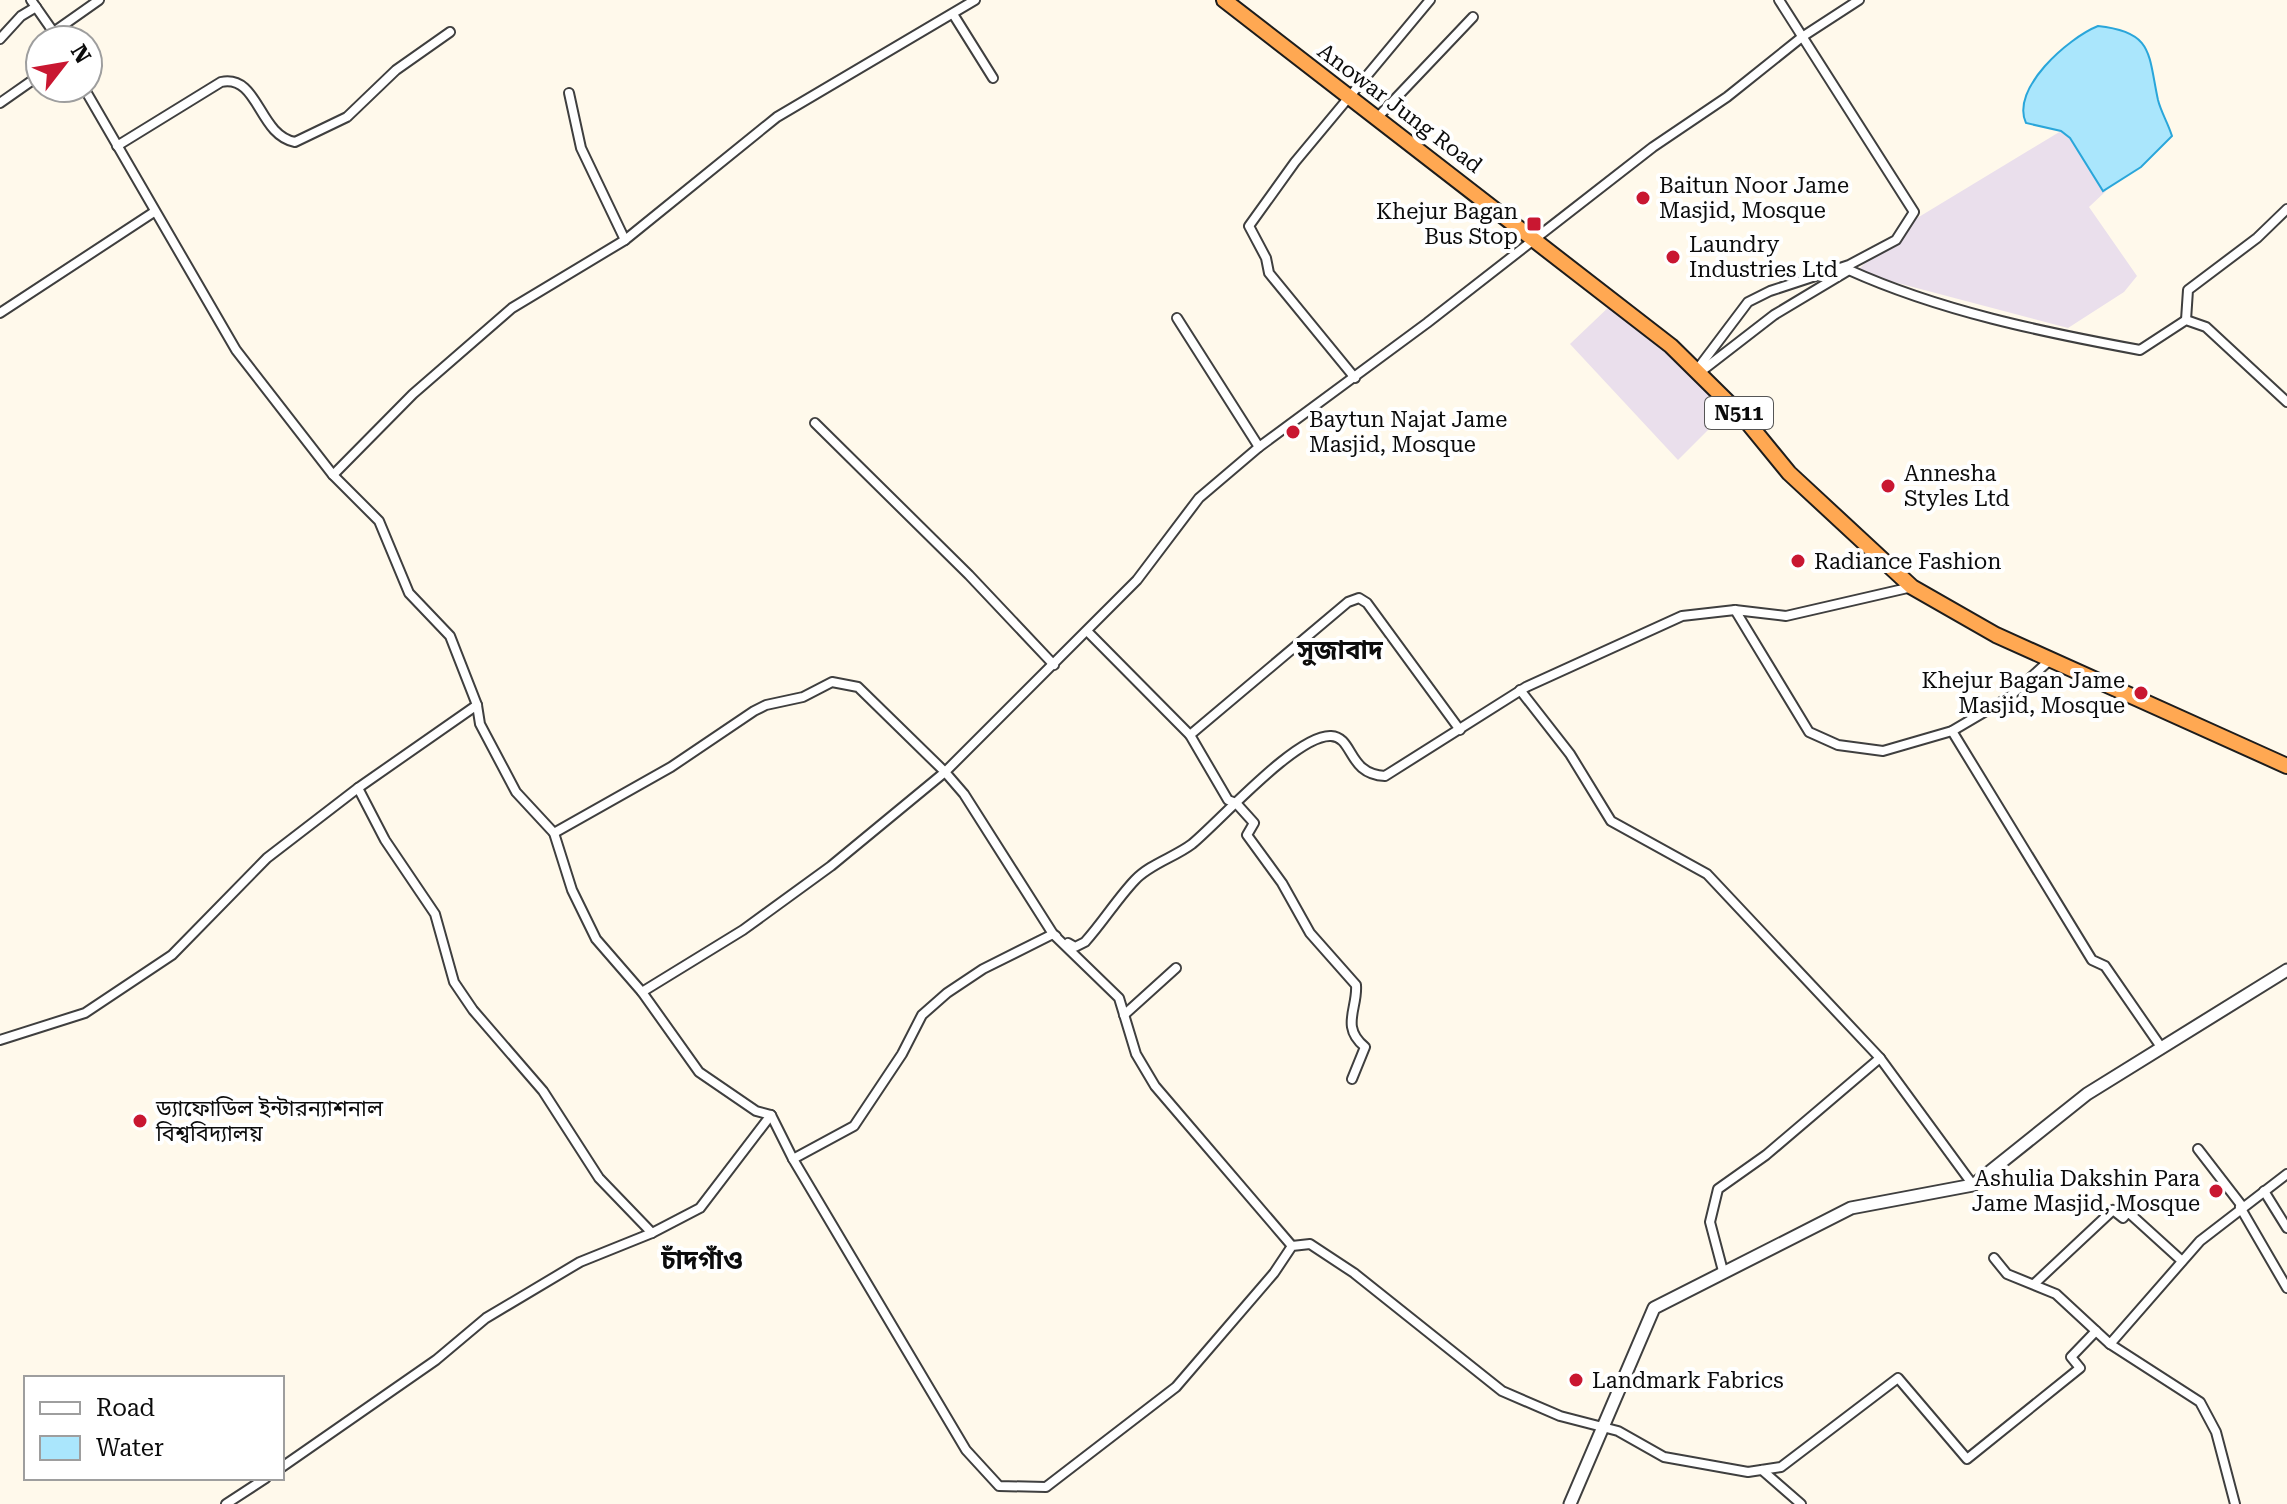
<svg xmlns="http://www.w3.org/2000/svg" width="2287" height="1504" font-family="'Roboto Serif','Noto Sans Bengali',serif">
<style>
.industrial{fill:#eadfec}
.water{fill:#aae6fc;stroke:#2aa6da;stroke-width:2}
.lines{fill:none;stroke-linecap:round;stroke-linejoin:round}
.minor-casing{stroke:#3f3f3f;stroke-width:12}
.tertiary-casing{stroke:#3f3f3f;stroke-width:15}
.trunk-casing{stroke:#1d1d1d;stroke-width:18}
.minor{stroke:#fff;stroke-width:8}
.tertiary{stroke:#fff;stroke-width:11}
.trunk{stroke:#ffa852;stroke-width:14}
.poi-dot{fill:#c91731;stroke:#fff;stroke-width:3}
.labels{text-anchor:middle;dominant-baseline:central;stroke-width:8;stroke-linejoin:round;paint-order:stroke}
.shield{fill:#fff;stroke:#555;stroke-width:2}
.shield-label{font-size:20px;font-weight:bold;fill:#0c0c0c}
.street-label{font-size:22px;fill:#0c0c0c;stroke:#fff}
.poi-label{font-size:22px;fill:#0c0c0c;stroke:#fff;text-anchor:start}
.quarter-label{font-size:26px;font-weight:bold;fill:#0c0c0c;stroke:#fff}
</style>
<rect width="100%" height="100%" fill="#fff9eb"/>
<g class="industrial">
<polygon points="2066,128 2106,191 2089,207 2137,276 2124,292 2068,328 1856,272 1899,229"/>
<polygon points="1612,304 1728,410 1678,460 1570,344"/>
</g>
<path class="water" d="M2098,26C2154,32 2148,54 2158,100C2161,112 2168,123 2172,136L2141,167L2103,191L2070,138L2061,131L2026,123C2010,89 2068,38 2098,26Z"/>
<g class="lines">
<g class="minor-casing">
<g id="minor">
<polyline points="31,0 59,40"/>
<polyline points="953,14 993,78"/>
<polyline points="55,31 99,0"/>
<polyline points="0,39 21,16 36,7"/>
<polyline points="84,88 236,350 333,475 379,521 409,593 450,636 477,705 480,724 516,792 554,833 572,890 596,939 642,992 699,1072 756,1111 771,1115 793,1159 966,1450 999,1486 1046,1487 1176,1387 1274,1273 1292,1246 1310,1244 1354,1273 1502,1391 1560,1416 1618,1431 1664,1457 1748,1472 1781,1467 1898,1378 1967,1459 2080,1368 2071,1357 2096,1331"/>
<polyline points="569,93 581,148 625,240"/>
<polyline points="0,103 40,75"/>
<polyline points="1377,118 1473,17"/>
<path d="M117,146L221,82C259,74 258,135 295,142L347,117L396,70L450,32"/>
<polyline points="0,313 154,212"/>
<polyline points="1177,318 1259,447"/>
<polyline points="2186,320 2188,290 2257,238 2287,209"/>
<polyline points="1696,371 1748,302 1770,291 1849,265 1896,240 1914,212 1779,0"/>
<path d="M1699,373L1774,315L1849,270C1940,311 2042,332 2140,350L2186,320L2206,327L2287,402"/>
<polyline points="1355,378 1269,273 1266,258 1249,226 1295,162 1430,0"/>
<polyline points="815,423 969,575 1054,665"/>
<polyline points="333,475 413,394 512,308 625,240 777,117 975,0"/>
<polyline points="1735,610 1809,732 1838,745 1883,751 1952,731 2008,698 2050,660"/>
<polyline points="1087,631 1190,735 1348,602 1359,598 1367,603 1460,730"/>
<polyline points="1520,690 1570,754 1611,821 1707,874 1880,1058 1973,1185"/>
<polyline points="1952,731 2092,960 2105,966 2161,1047"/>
<path d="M1190,735L1228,800L1236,803L1254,823L1247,835L1282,883L1310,933L1356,985C1358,1008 1340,1027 1365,1047L1352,1079"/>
<polyline points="358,788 477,705"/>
<polyline points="554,833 671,767 754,711 766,705 803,697 832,682 858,687 945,772 831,866 743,930 642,992"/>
<path d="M1068,943L1075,947L1085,942C1103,922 1117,899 1135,880C1150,864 1175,857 1192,844C1220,821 1297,734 1331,736C1354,737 1347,774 1385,776L1526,687L1682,616L1735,610L1786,616L1912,587"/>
<polyline points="1124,1015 1176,968"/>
<polyline points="0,1040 85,1013 172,955 267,858 358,788 385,840 435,914 454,982 473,1010 543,1091 599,1178 652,1233"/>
<polyline points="2198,1149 2242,1206"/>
<polyline points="793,1159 854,1126 902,1054 922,1015 947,993 983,969 1053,934 1056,936"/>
<polyline points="2264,1191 2287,1228"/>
<polyline points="2240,1207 2287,1288"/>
<polyline points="1292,1246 1155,1086 1136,1054 1119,998 1053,934 964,794 945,772 1137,580 1199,498 1259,447 1427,323 1653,147 1727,97 1802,37 1859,0"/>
<polyline points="1994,1258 2007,1274 2056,1294 2110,1344 2200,1241 2287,1174"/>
<polyline points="1723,1271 1710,1222 1718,1189 1766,1155 1880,1058"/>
<polyline points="2034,1284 2113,1210 2123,1218 2128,1212 2182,1261"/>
<polyline points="2110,1344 2200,1402 2216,1432 2235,1504"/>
<polyline points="282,1467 436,1360 486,1318 580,1262 652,1233 700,1208 771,1115"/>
<polyline points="1762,1470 1801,1504"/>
<polyline points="226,1504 266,1478"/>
</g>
</g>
<g class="tertiary-casing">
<polyline id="tertiary" points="1570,1504 1654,1308 1851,1208 1973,1185 2087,1094 2287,970"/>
</g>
<g class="trunk-casing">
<polyline id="trunk" points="1224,0 1671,346 1744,418 1789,473 1912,587 1996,635 2287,766"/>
</g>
<use href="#minor" class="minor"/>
<use href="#tertiary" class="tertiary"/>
<use href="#trunk" class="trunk"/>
</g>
<g class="poi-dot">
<circle cx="1643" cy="198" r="8"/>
<rect x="1526" y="216" width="16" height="16" rx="4"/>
<circle cx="1673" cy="257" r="8"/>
<circle cx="1293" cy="432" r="8"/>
<circle cx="1888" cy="486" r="8"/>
<circle cx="1798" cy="561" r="8"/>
<circle cx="2141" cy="693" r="8"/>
<circle cx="140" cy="1121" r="8"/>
<circle cx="2216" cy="1191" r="8"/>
<circle cx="1576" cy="1380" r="8"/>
</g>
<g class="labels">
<rect class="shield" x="1705" y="397" width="68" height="32" rx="6"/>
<g class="shield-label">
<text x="1739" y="413">N511</text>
</g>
<g class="street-label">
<text transform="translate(1400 108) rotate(37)">Anowar Jung Road</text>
</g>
<g class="poi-label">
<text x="1659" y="185">Baitun Noor Jame<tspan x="1659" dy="25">Masjid, Mosque</tspan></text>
<text x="1518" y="211" text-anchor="end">Khejur Bagan<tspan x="1518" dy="25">Bus Stop</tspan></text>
<text x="1689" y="244">Laundry<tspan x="1689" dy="25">Industries Ltd</tspan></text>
<text x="1309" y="419">Baytun Najat Jame<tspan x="1309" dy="25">Masjid, Mosque</tspan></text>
<text x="1904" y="473">Annesha<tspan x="1904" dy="25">Styles Ltd</tspan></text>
<text x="1814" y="561">Radiance Fashion</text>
<text x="2125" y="680" text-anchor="end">Khejur Bagan Jame<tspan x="2125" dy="25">Masjid, Mosque</tspan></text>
<text x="156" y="1108">ড্যাফোডিল ইন্টারন্যাশনাল<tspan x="156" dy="25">বিশ্ববিদ্যালয়</tspan></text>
<text x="2200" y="1178" text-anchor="end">Ashulia Dakshin Para<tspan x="2200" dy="25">Jame Masjid, Mosque</tspan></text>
<text x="1592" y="1380">Landmark Fabrics</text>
</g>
<g class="quarter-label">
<text x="1340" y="650">সুজাবাদ</text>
<text x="702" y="1260">চাঁদগাঁও</text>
</g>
</g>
<rect x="24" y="1376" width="260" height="104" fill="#ffffff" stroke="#9e9e9e" stroke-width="2"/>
<rect x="40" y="1402" width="40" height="12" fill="#ffffff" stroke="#9e9e9e" stroke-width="2"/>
<text x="96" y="1416" font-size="24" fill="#0c0c0c">Road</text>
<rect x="40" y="1436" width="40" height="24" fill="#aae6fc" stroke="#9e9e9e" stroke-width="2"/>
<text x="96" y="1456" font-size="24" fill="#0c0c0c">Water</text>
<g transform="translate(64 64) rotate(59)"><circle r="38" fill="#ffffff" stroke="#9e9e9e" stroke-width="2"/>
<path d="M0-6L14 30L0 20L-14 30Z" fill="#c91731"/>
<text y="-12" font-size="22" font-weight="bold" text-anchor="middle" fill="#0c0c0c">N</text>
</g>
</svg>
